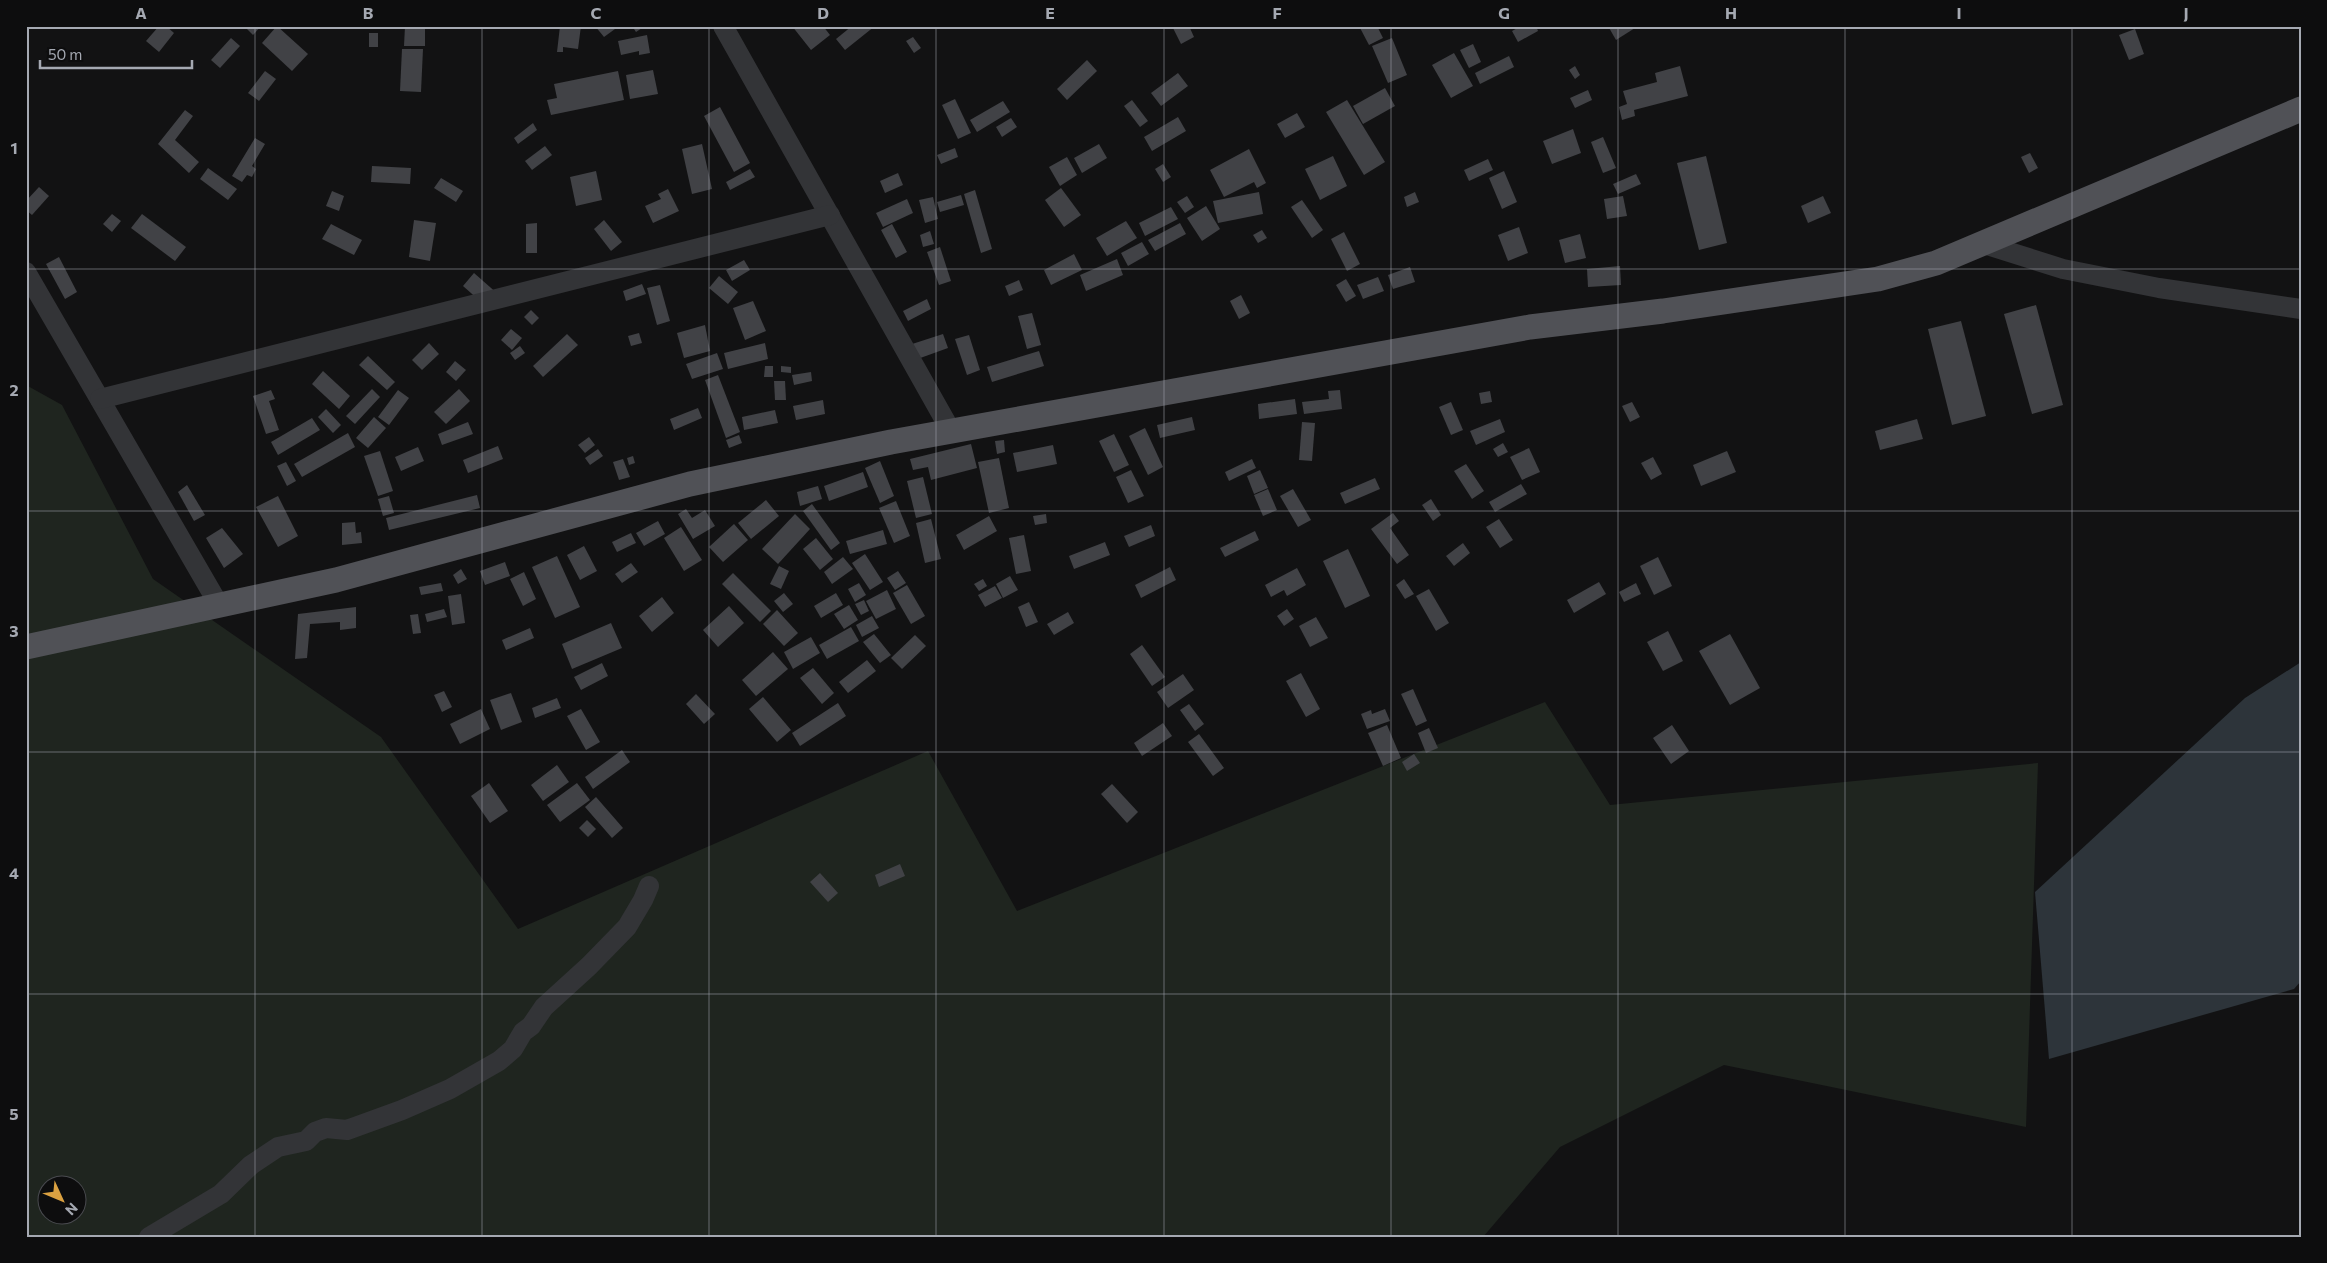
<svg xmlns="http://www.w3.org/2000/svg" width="2327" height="1263" font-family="Commissioner,sans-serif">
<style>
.green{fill:#1f251f;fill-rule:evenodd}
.water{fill:#2d343a}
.building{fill:#414246}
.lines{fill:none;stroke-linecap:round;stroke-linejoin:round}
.minor{stroke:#333437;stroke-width:20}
.major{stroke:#505156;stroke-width:25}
.grid{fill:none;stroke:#a5a9b2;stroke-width:1;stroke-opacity:0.55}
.neatline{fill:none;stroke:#a5a9b2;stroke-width:2}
.grid-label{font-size:16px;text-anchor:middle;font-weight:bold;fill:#a5a9b2}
</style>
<rect width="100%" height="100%" fill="#121213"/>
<path class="green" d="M26,385L62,405L153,579L381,737L518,929L928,751L1017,911L1545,702L1610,805L2038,763L2026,1127L1724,1065L1560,1147L1483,1237H26ZM48,1186H78V1216H48Z"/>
<polygon class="water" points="2301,662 2301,981 2294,989 2049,1059 2035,892 2245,698"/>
<g class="building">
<polygon points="159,26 166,26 174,33 159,52 146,41"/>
<polygon points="244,26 261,26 253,35"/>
<polygon points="277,26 308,54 292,71 262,43"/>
<polygon points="405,26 425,26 425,46 404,46"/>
<polygon points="560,26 581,26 578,49 563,47 563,52 557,52"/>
<polygon points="595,26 613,26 615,29 604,37"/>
<polygon points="632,26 645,26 636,32"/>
<polygon points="792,26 823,26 830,35 811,50"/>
<polygon points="852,26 875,26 845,50 836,39"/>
<polygon points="1172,26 1189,26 1194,37 1181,44"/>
<polygon points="1359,26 1377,26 1383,38 1369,45"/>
<polygon points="1521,26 1536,26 1538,31 1518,42 1512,31"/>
<polygon points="1608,26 1634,26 1635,28 1616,40"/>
<polygon points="2135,29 2144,54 2129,60 2119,35"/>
<rect x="369" y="33" width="9" height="14"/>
<polygon points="647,35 650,53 639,55 639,51 621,55 618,41"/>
<polygon points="913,37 921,48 914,53 906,41"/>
<polygon points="231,38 240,46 220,68 211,60"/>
<polygon points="1392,38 1407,75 1388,83 1372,46"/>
<polygon points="1473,44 1481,62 1469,68 1460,50"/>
<polygon points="402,49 423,49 421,92 400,91"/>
<polygon points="1454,53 1473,86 1451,98 1432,65"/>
<polygon points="1509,56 1514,67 1480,84 1475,73"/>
<polygon points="1087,60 1097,71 1067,100 1057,89"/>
<polygon points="1575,66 1580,75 1575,79 1569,70"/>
<polygon points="1680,66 1688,96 1634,110 1635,116 1622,120 1619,107 1627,104 1623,91 1657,82 1655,73"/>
<polygon points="653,70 658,94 630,99 626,75"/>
<polygon points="265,71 276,79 259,101 248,93"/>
<polygon points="618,71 624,100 551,115 547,100 557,98 554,84"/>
<polygon points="1178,73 1188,86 1161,106 1151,93"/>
<polygon points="1385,88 1395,106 1363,124 1353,106"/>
<polygon points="1588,90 1592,100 1575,108 1570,98"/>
<polygon points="955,99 971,133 958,139 942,105"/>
<polygon points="1132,100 1148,121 1140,127 1124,106"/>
<polygon points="1347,100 1385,162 1364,175 1326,112"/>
<polygon points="1003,101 1010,112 977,132 970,120"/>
<polygon points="720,107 750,163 734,172 704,116"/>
<polygon points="185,110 193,116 175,140 199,162 189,173 158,144"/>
<polygon points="1297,113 1305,127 1285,138 1277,124"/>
<polygon points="1178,117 1186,131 1152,151 1144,137"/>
<polygon points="1011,118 1017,127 1002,137 996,127"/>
<polygon points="533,123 537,130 518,144 514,138"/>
<polygon points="1573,129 1581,153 1552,164 1543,141"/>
<polygon points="1603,137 1616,168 1603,173 1591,142"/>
<polygon points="255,138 265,144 252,166 256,169 252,177 247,175 242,182 232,176"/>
<polygon points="702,144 712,189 692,194 682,149"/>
<polygon points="1099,144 1107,158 1082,173 1074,158"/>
<polygon points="545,146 552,155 532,170 525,161"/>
<polygon points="955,148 958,157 941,164 937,155"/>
<polygon points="1249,149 1266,183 1257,188 1254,182 1224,197 1210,170"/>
<polygon points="2030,153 2038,168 2029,173 2021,157"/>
<polygon points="1333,156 1347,186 1320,200 1305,169"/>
<polygon points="1706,156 1727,243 1699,250 1677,163"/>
<polygon points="1067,157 1077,175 1060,186 1049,167"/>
<polygon points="1488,159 1493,170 1469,181 1464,170"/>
<polygon points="1163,164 1171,177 1163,182 1155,169"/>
<polygon points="372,166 411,168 410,184 371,182"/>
<polygon points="208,168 237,189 228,200 200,179"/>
<polygon points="750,169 755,177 730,190 726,182"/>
<polygon points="596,171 602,200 576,206 570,177"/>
<polygon points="1504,171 1517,202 1502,209 1489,178"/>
<polygon points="898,173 903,185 885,193 880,181"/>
<polygon points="1636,174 1641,184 1618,194 1613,184"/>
<polygon points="441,178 463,191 456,202 434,188"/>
<polygon points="39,187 49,196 32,215 26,210 26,201"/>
<polygon points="1061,188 1081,215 1064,227 1045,200"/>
<polygon points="668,189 679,211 653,223 645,206 661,199 658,194"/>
<polygon points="975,190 992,249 981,253 964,194"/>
<polygon points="332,191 344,196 339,211 326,206"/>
<polygon points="1259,192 1263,214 1218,223 1213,201"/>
<polygon points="1415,192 1419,202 1407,207 1404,197"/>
<polygon points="961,195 964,205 940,212 937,202"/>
<polygon points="1187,196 1194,207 1185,213 1177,202"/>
<polygon points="1623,196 1627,216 1607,219 1604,199"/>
<polygon points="1823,196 1831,213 1808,223 1801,206"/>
<polygon points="933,197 938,219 925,223 919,200"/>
<polygon points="907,199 913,213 883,227 876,213"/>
<polygon points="1302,200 1323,230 1312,238 1291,207"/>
<polygon points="1206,206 1220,229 1202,241 1187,218"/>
<polygon points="1171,207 1178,219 1145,236 1139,223"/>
<polygon points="112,214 121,221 112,232 103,224"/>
<polygon points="142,214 186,247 175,261 131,228"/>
<polygon points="414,220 436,223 430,261 409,257"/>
<polygon points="604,220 622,242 611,251 594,229"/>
<polygon points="1126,221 1137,238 1107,256 1096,238"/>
<polygon points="537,223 537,253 526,253 526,224"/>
<polygon points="1180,223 1186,234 1155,251 1148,240"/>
<polygon points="331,224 362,240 354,255 322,239"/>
<polygon points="892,224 907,252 896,258 881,230"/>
<polygon points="1519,227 1528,253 1508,261 1498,235"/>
<polygon points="1262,230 1267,238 1258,243 1253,235"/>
<polygon points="930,231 934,244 923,247 920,235"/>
<polygon points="1344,232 1360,264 1347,271 1331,239"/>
<polygon points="1580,234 1586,258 1565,263 1559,240"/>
<polygon points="1142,242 1149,254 1128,266 1121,253"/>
<polygon points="940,247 951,281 939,285 927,252"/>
<polygon points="1074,254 1082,270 1051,285 1044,270"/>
<polygon points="59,257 77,292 65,299 46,264"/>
<polygon points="1117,259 1123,275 1086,291 1080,275"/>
<polygon points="744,260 750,270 732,281 726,270"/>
<polygon points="1620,266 1621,285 1588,287 1587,269"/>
<polygon points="1410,267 1415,282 1393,289 1388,275"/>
<polygon points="474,273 499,295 488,308 463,286"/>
<polygon points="719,276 738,292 728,304 709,288"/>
<polygon points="1378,277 1384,291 1363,299 1357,285"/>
<polygon points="1346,279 1356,296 1346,302 1336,285"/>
<polygon points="1019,280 1023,290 1009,296 1005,286"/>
<polygon points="642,284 646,294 626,301 623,291"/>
<polygon points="660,285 670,321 657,325 647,288"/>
<polygon points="1241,295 1250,313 1239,319 1230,301"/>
<polygon points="927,299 931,309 908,321 903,311"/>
<polygon points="753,301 766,331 745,340 733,308"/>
<polygon points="2036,305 2063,405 2032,414 2004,314"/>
<polygon points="531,310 539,318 532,325 524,317"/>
<polygon points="1032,313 1041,345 1027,349 1018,316"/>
<polygon points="1961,321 1986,416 1952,425 1928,329"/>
<polygon points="705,325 710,351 684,358 677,333"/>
<polygon points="511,329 522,338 512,350 501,340"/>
<polygon points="639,333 642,343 631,346 628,336"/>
<polygon points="567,334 578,345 543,377 533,366"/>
<polygon points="943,334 948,348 912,361 906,346"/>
<polygon points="969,335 980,370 967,375 955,339"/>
<polygon points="429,343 439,354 422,370 412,360"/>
<polygon points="765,343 768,359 728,369 724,353"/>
<polygon points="520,346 525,353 515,360 510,353"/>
<polygon points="1039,351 1044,366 992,382 987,367"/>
<polygon points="717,353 723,369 692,379 686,364"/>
<polygon points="368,356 395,382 387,390 359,365"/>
<polygon points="455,361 466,370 456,381 446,372"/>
<polygon points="765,366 773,366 773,377 764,377"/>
<polygon points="781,366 791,367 791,373 781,372"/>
<polygon points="323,371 350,396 339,409 312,384"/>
<polygon points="811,372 812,381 794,385 792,375"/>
<polygon points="718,375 740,432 726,438 705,380"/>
<polygon points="774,381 785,381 786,400 775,400"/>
<polygon points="372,389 380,397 355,424 346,416"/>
<polygon points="459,389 470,401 446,424 434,412"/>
<polygon points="271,390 275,399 269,401 279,430 266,434 253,396"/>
<polygon points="398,390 409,398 389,425 378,417"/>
<polygon points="1340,390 1342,409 1304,414 1302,402 1329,399 1328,391"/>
<polygon points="1490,391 1492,402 1481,404 1479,393"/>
<polygon points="1295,399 1297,414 1259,419 1258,404"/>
<polygon points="823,400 825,414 796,420 793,406"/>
<polygon points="1451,402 1463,430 1451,435 1439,407"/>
<polygon points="1632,402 1640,417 1630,422 1622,406"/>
<polygon points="698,408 702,418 674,430 670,419"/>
<polygon points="326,409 341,425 333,433 318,417"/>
<polygon points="775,410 778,423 744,430 742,417"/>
<polygon points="374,417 386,428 368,448 356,438"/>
<polygon points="1192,417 1195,430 1160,438 1157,425"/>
<polygon points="312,418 320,430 278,455 271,442"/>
<polygon points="1500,419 1505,432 1476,445 1470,431"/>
<polygon points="1917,419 1923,439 1880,450 1875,431"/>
<polygon points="468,422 473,434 442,445 438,434"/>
<polygon points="1302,422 1315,423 1312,461 1299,460"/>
<polygon points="1145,428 1163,467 1148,475 1129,436"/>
<polygon points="348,433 355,447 302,477 294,464"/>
<polygon points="1114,434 1129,465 1114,472 1099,441"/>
<polygon points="739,435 742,443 729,448 726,440"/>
<polygon points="589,437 595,445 585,453 578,445"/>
<polygon points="1004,440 1005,452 997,454 995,441"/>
<polygon points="1503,443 1508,452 1498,457 1493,449"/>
<polygon points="971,444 977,468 931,480 928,467 913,470 910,459"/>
<polygon points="1053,445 1057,464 1017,472 1013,453"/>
<polygon points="498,446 503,459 468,473 463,460"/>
<polygon points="418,447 424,461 401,471 395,457"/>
<polygon points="1529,448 1540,472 1522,480 1510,457"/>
<polygon points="598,449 603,456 590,465 585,458"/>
<polygon points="380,451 393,491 378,496 364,456"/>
<polygon points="1727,451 1736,472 1701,486 1693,465"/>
<polygon points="633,456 635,463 629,465 627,458"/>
<polygon points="1653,457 1662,474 1651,480 1641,463"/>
<polygon points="999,458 1009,508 989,513 978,462"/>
<polygon points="623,459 630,477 619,480 613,462"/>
<polygon points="1252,459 1256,468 1229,481 1225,472"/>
<polygon points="880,461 894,496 880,503 865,468"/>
<polygon points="286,462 296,481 287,486 277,466"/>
<polygon points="1466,464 1484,491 1472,499 1454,471"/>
<polygon points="1131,470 1144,496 1128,503 1116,477"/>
<polygon points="1260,470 1268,488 1254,494 1247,476"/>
<polygon points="863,472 868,487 829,501 824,486"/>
<polygon points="923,477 932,514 916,518 907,481"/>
<polygon points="1375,478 1380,489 1345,504 1340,493"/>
<polygon points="1521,484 1527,494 1495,512 1489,502"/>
<polygon points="187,485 205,515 194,521 178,492"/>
<polygon points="818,486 822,499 800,506 797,492"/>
<polygon points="1268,489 1277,510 1263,516 1254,495"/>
<polygon points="1293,489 1311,520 1298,527 1280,496"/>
<polygon points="477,495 480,508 389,530 386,518"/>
<polygon points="278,496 298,536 278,547 256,507"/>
<polygon points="389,496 394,513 383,516 378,499"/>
<polygon points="1431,499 1441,515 1433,521 1422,505"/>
<polygon points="766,500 779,516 751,539 738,523"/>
<polygon points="896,501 910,536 894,543 879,508"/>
<polygon points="812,504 840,543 831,550 803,511"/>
<polygon points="686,509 692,518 705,510 715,526 693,539 678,514"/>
<polygon points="1393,513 1399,521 1390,528 1409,555 1397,564 1371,529"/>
<polygon points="795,514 810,529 778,564 762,549"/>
<polygon points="1046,514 1047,523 1035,525 1033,516"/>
<polygon points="989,516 997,531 964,550 956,535"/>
<polygon points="931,519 941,559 925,563 916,523"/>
<polygon points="1499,519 1513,540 1500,548 1486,527"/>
<polygon points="658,521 665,534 644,546 636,533"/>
<polygon points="355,522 356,533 361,532 362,543 342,545 342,523"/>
<polygon points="734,524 748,540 723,562 709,547"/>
<polygon points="1151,525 1155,536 1129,547 1124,536"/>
<polygon points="681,527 702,560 684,571 664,538"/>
<polygon points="222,528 243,554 224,568 206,538"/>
<polygon points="883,530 887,544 850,554 846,541"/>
<polygon points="1255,531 1259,540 1225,557 1220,548"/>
<polygon points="631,533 636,543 617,552 612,542"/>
<polygon points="1024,535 1031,571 1016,574 1009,538"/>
<polygon points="816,538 833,559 820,570 803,549"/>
<polygon points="1105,542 1110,555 1074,569 1069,556"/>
<polygon points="1463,543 1470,553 1454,566 1446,556"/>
<polygon points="584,546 597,571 580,580 567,555"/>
<polygon points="1348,549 1370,596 1345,608 1323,561"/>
<polygon points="865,554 883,582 870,590 852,563"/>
<polygon points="557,556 580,607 555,618 532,567"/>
<polygon points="843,557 853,569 832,584 824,572"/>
<polygon points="1658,557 1672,586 1654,595 1640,566"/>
<polygon points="505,562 510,576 485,585 480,571"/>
<polygon points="631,563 638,572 622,583 615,574"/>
<polygon points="779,566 789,571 781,589 770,584"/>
<polygon points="1170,567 1176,580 1141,598 1135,585"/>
<polygon points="1297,568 1306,585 1287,596 1284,590 1271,597 1265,585"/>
<polygon points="461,569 467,579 458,584 453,575"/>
<polygon points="898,571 906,583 895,590 887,578"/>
<polygon points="524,572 536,599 523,606 510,579"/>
<polygon points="733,573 771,611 760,622 722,584"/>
<polygon points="1010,576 1018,590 1003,598 996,584"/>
<polygon points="983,579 987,586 979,591 974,584"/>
<polygon points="1404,579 1414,594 1405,599 1396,585"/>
<polygon points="1599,582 1606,594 1574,613 1567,600"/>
<polygon points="441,583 443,591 421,595 419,587"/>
<polygon points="859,583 866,595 855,602 848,589"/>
<polygon points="1636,583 1641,594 1624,602 1619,592"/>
<polygon points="907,585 925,616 911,624 893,593"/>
<polygon points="995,586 1002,598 985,607 978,595"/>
<polygon points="1429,589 1449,623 1436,631 1416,596"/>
<polygon points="887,590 896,609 876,619 866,601"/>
<polygon points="784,593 793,604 783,612 774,601"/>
<polygon points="836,593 843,605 821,618 814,606"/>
<polygon points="461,594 465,623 452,625 448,596"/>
<polygon points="662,597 674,613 652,632 639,616"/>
<polygon points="864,600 869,611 861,615 855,604"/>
<polygon points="1029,602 1038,622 1026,627 1018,607"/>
<polygon points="849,605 858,620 844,629 834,614"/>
<polygon points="729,606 744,623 718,647 703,630"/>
<polygon points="356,607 356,628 340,630 340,622 310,624 307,658 295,659 298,614"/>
<polygon points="444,609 447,617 427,622 425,614"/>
<polygon points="1287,609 1294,619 1284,626 1277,616"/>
<polygon points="777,610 798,633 784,646 763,624"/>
<polygon points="1068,612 1074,623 1054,635 1047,624"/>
<polygon points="418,614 421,633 413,634 410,615"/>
<polygon points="872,616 879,628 862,637 856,625"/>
<polygon points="1316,617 1328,638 1310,647 1299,626"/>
<polygon points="611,623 622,648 572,669 562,644"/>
<polygon points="851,627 859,641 827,659 819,645"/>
<polygon points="530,628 534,638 506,650 502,640"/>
<polygon points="1668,631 1683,661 1663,671 1647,642"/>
<polygon points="874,634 891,655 880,663 863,642"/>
<polygon points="1730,634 1760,688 1730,705 1699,651"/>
<polygon points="915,635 926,646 902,669 891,658"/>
<polygon points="811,637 820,653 793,669 784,652"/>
<polygon points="1142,645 1165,677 1152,686 1130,654"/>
<polygon points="773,652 788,669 756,696 742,680"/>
<polygon points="867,660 876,671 848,693 839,682"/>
<polygon points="602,663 608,676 581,690 574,677"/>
<polygon points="813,668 834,693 822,704 800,678"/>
<polygon points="1301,673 1320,709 1306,717 1286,681"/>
<polygon points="1183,674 1194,690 1168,708 1157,692"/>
<polygon points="1413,689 1427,721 1416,726 1401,694"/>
<polygon points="444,691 452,707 442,712 434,695"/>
<polygon points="511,693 522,722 501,730 490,700"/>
<polygon points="696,694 715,714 704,724 686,704"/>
<polygon points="763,697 791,730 777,742 749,709"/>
<polygon points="557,698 561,708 535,718 532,708"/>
<polygon points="838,703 846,716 800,746 792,733"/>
<polygon points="1189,704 1204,724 1195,731 1180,710"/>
<polygon points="481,709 490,729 460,744 450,724"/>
<polygon points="581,709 600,742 586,750 567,716"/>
<polygon points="1385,709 1390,721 1367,729 1361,714 1371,710 1372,714"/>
<polygon points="1163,723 1172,736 1142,756 1134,743"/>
<polygon points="1387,725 1401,758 1383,766 1368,733"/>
<polygon points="1672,725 1689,751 1671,764 1653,738"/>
<polygon points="1429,728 1438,748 1426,753 1418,733"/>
<polygon points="1199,734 1224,768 1213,776 1188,742"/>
<polygon points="622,750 630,762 593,789 585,777"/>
<polygon points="1414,754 1420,763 1407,771 1402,762"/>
<polygon points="557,765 569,782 543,801 531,785"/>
<polygon points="489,783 508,811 490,823 471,796"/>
<polygon points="577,783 590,800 560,822 547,805"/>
<polygon points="1112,784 1138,812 1127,823 1101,794"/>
<polygon points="596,797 623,828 612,838 585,807"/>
<polygon points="587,820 596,829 588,837 579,828"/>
<polygon points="900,864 905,876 879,887 875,875"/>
<polygon points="820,873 838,893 828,902 810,882"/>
</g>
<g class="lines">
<g class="minor">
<polyline points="723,26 951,431"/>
<polyline points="1984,244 2063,269 2159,288 2301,309"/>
<polyline points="26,272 219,605"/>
<polyline points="100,399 830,215"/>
<polyline points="149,1237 221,1194 251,1165 278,1147 306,1141 315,1132 326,1128 347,1130 402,1110 450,1089 499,1061 513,1049 523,1032 531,1026 544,1007 589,966 627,927 643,900 649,886"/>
</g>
<polyline class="major" points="26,647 336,580 690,484 891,442 1530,327 1663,311 1878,279 1936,263 2301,109"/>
</g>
<path class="grid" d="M255,26V1237M482,26V1237M709,26V1237M936,26V1237M1164,26V1237M1391,26V1237M1618,26V1237M1845,26V1237M2072,26V1237M26,269H2301M26,511H2301M26,752H2301M26,994H2301"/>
<rect width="2327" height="1263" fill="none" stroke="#0d0d0e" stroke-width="55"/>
<g transform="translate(62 1200) rotate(134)"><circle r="24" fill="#0d0d0e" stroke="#4a4b50"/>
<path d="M0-4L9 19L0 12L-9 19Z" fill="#dba141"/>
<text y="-8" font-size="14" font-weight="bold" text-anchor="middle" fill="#a5a9b2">N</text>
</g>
<path d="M40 60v8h152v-8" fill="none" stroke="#a5a9b2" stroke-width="2.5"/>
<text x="48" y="60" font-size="15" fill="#a5a9b2" stroke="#0d0d0e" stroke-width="4" paint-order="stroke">50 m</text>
<rect x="28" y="28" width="2272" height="1208" class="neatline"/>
<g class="grid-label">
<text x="141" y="19">A</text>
<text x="368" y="19">B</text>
<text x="596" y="19">C</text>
<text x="823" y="19">D</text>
<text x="1050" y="19">E</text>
<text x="1277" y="19">F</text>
<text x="1504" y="19">G</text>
<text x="1731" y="19">H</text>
<text x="1959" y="19">I</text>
<text x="2186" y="19">J</text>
<text x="14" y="154">1</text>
<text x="14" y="396">2</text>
<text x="14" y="637">3</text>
<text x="14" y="879">4</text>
<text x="14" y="1120">5</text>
</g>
</svg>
